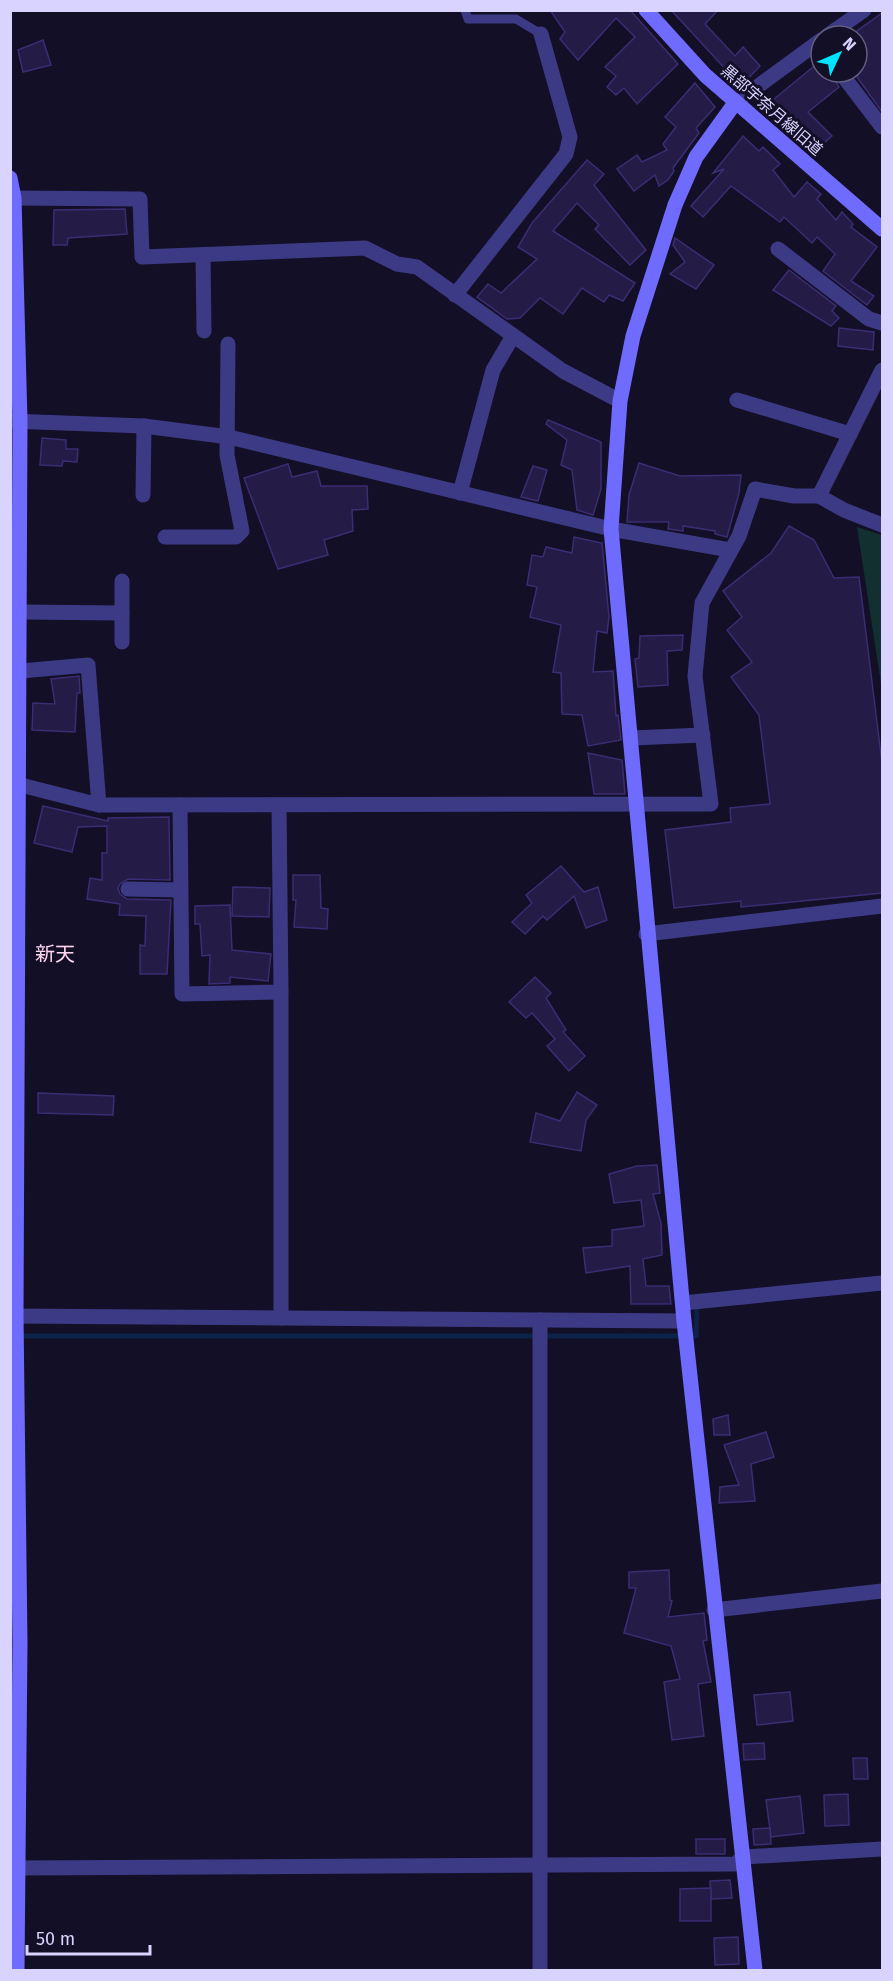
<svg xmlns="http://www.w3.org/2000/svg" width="893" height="1981" font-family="'Fira Sans','Noto Sans JP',sans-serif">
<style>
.green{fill:#12302f}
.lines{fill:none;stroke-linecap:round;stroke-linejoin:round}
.stream{stroke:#0c2248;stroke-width:5}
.building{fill:#241b47;stroke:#3b2d73;stroke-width:1.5}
.lane{stroke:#3d3a85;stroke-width:9}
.street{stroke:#3d3a85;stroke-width:15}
.secondary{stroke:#6f6bff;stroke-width:15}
.labels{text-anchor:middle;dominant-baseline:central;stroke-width:6;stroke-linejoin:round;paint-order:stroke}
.street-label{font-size:16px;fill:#d9d4ff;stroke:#130f26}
.quarter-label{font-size:20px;fill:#ffd6f0;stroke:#130f26}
</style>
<rect width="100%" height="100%" fill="#130f26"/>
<polygon class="green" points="857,527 882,535 882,690"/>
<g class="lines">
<polyline class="stream" points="17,1336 696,1336 697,1304"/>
</g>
<g class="building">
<polygon points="550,10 630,10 678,64 637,104 624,88 616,95 607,87 616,76 605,67 635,37 616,18 578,60 560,39 565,32"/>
<polygon points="671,10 718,10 705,24 735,56 743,47 760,66 741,86"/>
<polygon points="882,13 882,112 857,77 857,73 855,75 852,72 857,72 857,31"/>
<polygon points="43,40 51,65 23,72 18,50"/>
<polygon points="819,62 821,72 830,72 839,87 808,112 832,136 815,151 768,104"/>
<polygon points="695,83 715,107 696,128 699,133 673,168 674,171 668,180 659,186 655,175 634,191 617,169 637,155 642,162 667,150 663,144 676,127 665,117"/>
<polygon points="743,136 759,151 763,147 780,164 773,170 794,197 807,182 821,194 817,199 836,220 842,212 853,224 851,227 877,247 851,281 874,296 867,305 823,271 835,254 817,237 812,243 784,217 780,222 731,186 703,217 691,206 724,169 713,173"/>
<polygon points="587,160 604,174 594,185 646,250 630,265 595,229 599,225 577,203 553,231 635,283 623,301 609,295 604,302 582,288 563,314 540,298 520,318 507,319 477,297 488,284 501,293 537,259 518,247 532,223"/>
<polygon points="125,209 127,234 68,238 67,245 53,245 54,210"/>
<polygon points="675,238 714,265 696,289 670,274 685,262 673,245"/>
<polygon points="789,270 836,306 832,311 839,318 831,326 773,290"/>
<polygon points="839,328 874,332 873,350 838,346"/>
<polygon points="548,420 601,442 601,489 593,515 577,510 572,470 561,465 567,440 546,424"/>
<polygon points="42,438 66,440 66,449 78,449 77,462 63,461 62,466 40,465"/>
<polygon points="639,463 680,476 741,475 739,493 727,537 715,534 715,531 683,526 683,531 668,529 669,522 627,522 629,495"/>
<polygon points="288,464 292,477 317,471 321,486 367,486 368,509 352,510 353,531 324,540 328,555 278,569 244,478"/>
<polygon points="533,466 547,470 538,501 521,497"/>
<polygon points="789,526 814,540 834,578 859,577 882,763 882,893 741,907 741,901 674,908 665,830 731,822 730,808 770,804 759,715 731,677 752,662 727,630 742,617 723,591 771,553"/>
<polygon points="574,537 602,543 609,617 607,633 597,631 593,672 613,671 616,716 618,715 621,740 588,746 582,715 562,714 561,673 553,672 561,625 530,617 537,587 527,585 532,555 543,557 546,547 572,553"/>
<polygon points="683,635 682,650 667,651 668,685 638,687 635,659 639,658 640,636"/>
<polygon points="79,676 80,693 77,693 75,732 32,730 33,703 55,704 51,679"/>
<polygon points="588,753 622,760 625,794 594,794"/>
<polygon points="43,806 108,821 108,818 169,817 170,880 128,879 120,884 118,888 120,894 127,899 171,900 167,974 140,974 140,945 145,946 146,916 119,915 120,904 87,899 90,878 102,880 102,853 107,853 107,826 78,827 72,852 34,843"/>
<polygon points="561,866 584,892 598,887 607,920 586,928 574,896 547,920 543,916 525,934 512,922 532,903 526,895"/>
<polygon points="293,875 320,875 321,908 328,909 327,929 294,927 296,900 293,900"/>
<polygon points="233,887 270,888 269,917 232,916"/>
<polygon points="230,905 232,950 271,954 268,981 230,977 230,983 209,984 210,955 202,956 200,924 195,924 195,906"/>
<polygon points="535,977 551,993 546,998 566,1030 563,1032 585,1056 569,1071 547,1046 555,1039 532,1013 526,1018 509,1002"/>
<polygon points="577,1092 597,1105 586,1120 581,1151 530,1142 536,1113 560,1121"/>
<polygon points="38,1093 114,1096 113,1115 38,1113"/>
<polygon points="657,1165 660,1193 653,1194 661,1223 662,1255 643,1259 646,1286 669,1286 671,1304 631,1304 630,1266 586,1273 583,1248 612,1246 612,1230 644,1226 641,1200 614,1203 609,1174 637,1166"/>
<polygon points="728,1415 730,1435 714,1435 713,1419"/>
<polygon points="766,1432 774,1457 751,1464 755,1501 719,1503 720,1487 739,1485 724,1445"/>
<polygon points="669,1570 670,1600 672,1601 668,1617 704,1613 707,1640 703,1641 711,1682 698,1684 704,1736 672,1740 664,1682 680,1679 671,1646 624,1633 636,1588 629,1588 629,1572"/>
<polygon points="790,1692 793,1721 757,1725 754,1695"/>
<polygon points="764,1743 765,1759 744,1760 743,1744"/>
<polygon points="853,1758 867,1758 868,1779 854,1779"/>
<polygon points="848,1794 849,1825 825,1826 824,1795"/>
<polygon points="800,1796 804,1833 771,1837 766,1800"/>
<polygon points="770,1828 771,1844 754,1845 753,1829"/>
<rect x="696" y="1839" width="29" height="15"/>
<polygon points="730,1880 732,1898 711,1899 710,1881"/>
<polygon points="711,1888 711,1921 680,1921 680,1889"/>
<polygon points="738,1937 739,1964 715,1965 714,1938"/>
</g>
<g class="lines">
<polyline class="lane" points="465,10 468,19 516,19 541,34"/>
<g class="street">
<polyline points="827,36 864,10"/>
<polyline points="840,72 882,127"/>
<polyline points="735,103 821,40"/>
<polyline points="10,198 140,199 142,257 365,248 397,264 417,267 563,371 620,401"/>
<polyline points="778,249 869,319 882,323"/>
<polyline points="203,255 204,331"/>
<polyline points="455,295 566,154 570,137 541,34"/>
<polyline points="737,400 850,434"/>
<polyline points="10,421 144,426 229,437 611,529 730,550"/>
<polyline points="460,493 493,370 513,336"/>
<polyline points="143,495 144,426"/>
<polyline points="819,496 844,510 882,525"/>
<polyline points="165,537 236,537 242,531 227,455 228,344"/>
<polyline points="19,612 122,613 122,581"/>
<polyline points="122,642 122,613"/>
<polyline points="10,672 88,665 99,805 711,804 695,676 702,603 739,536 755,489 794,496 819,496 882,370"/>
<polyline points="631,738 703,735"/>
<polyline points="17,784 99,805"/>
<polyline points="180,805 182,994 281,992 279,805"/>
<polyline points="128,889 180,890"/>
<polyline points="646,934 882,906"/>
<polyline points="281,992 281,1318"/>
<polyline points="683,1303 882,1283"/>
<polyline points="10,1316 684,1321"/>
<polyline points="714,1610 882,1591"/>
<polyline points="18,1868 735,1864 744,1857 882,1849"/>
<polyline points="540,1970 540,1320"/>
</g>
<g class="secondary">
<polyline points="646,10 705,75 882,229"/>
<polyline points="735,103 696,157 675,205 633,336 620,401 611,529 684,1321 755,1970"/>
<polyline points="10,178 14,198 20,421 16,1315 20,1643 17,1970"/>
</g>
</g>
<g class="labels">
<g class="street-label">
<text transform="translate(772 110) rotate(41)">黒部宇奈月線旧道</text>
</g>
<g class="quarter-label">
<text x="55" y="954">新天</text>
</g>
</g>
<rect width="893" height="1981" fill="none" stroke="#d9d4ff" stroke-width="24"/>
<g transform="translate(839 54) rotate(46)"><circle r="28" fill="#130f26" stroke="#625e7d" stroke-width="1.5"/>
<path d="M0-4.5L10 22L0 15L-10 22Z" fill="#00e5ff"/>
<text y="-9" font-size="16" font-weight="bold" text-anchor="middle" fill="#d9d4ff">N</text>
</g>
<path d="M27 1945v9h123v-9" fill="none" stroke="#d9d4ff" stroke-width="3"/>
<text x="36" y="1945" font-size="18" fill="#d9d4ff" stroke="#130f26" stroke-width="4.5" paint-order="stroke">50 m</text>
</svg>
